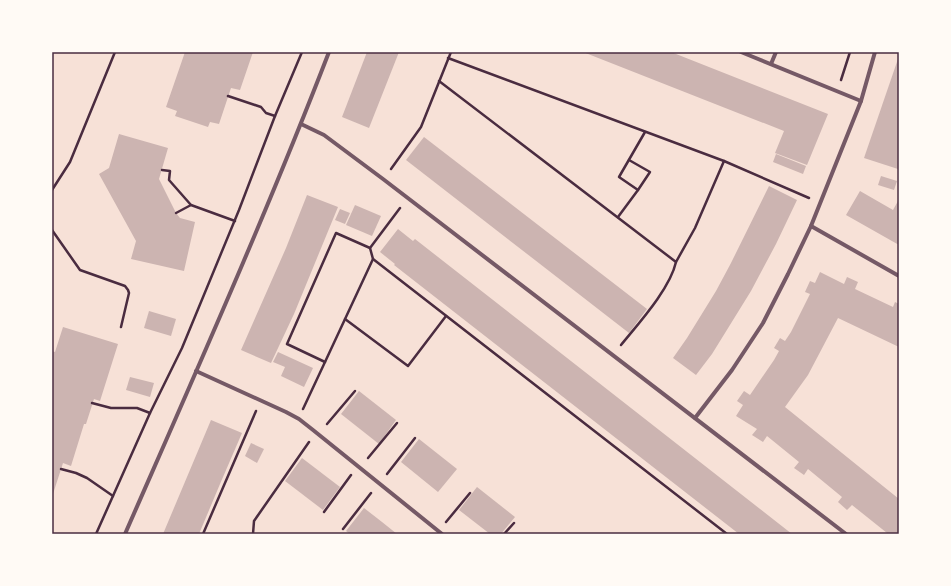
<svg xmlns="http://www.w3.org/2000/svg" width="951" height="586" font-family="Signika,sans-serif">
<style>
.building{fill:#ccb4b1}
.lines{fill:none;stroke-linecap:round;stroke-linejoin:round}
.path{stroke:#4a2c40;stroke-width:2.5}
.minor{stroke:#755966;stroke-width:4}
.neatline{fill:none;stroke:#4a2c40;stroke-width:1.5}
</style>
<rect width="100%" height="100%" fill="#f7e1d7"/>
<g class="building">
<polygon points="185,52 253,52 240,90 231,88 219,124 210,122 208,127 175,116 177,111 166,107"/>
<polygon points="367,52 399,52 369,128 342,117"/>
<polygon points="583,52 671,52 828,114 807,165 775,153 784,131"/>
<polygon points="899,56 899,165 898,169 864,158"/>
<polygon points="119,134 168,148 159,179 176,213 180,218 195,222 184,271 131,259 136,241 99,174 109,168"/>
<polygon points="424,137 647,309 629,333 406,160"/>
<polygon points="776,154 806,166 803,174 773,162"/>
<polygon points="881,176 897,181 894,190 878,185"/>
<polygon points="769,186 797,200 776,244 751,291 712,354 696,375 673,358 687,338 716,291 731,263"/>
<polygon points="860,191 893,210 898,201 899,202 899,245 846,215"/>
<polygon points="307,195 338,207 294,314 271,363 241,350 286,248"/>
<polygon points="355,205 381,216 372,236 346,225"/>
<polygon points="340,209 350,213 345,224 335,220"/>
<polygon points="398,229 413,241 415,239 792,534 739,534 394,265 395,264 380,252"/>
<polygon points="820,272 844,284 847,277 858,282 855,289 893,307 895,302 899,304 899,347 838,318 808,375 785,407 899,499 899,534 885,534 887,533 852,505 847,510 838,502 842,497 808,469 804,475 794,468 799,462 767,436 763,442 752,435 757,429 736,416 743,405 737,401 744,391 750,395 774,360 779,351 774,348 780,338 785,341 791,332 810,294 805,292 810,281 815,283"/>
<polygon points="149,311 176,319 171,336 144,328"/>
<polygon points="63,327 118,344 100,401 94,399 86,424 84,424 71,466 63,463 52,497 52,351 55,352"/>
<polygon points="278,352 313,368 304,387 281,376 285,367 273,362"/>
<polygon points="130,377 154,383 150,397 126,390"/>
<polygon points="359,391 396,420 379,444 341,414"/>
<polygon points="211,420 242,433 220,484 199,534 163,534"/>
<polygon points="419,439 457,469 438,492 401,462"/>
<polygon points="251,443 264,449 257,463 245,456"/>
<polygon points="302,458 340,487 323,510 285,481"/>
<polygon points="477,487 515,517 501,534 490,534 459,510"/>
<polygon points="364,508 382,522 397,534 350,534 346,531"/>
</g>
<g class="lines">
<g class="path">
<polyline points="448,58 724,161 809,198"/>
<polyline points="841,80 850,52"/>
<polyline points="439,81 676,262 695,228 724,161"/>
<polyline points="228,96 261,107 266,113 275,116"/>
<polyline points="629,160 650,172 638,190"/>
<polyline points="391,169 421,127 451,52"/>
<polyline points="162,170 170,171 169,180 191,205 235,221"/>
<polyline points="52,190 70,162 115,52"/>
<polyline points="176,213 191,205"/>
<polyline points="618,217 638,190 619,177 645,132"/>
<polyline points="52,230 80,270 125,286 128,290 129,293 121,327"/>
<polyline points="370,248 373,259 727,534"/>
<polyline points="345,319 408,366 446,316"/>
<path d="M621,345C638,324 670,289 676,262"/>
<polyline points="325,362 373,259"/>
<polyline points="92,403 111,408 137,408 150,413"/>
<polyline points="303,409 325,362 287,344 336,233 370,248 400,208"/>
<polyline points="327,424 355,391"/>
<polyline points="368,458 397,423"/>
<polyline points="61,469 76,473 87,478 113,496"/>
<polyline points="387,474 415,438"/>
<polyline points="324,512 351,475"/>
<polyline points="446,522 470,493"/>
<polyline points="343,529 371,493"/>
<polyline points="96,534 150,413 182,348 239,210 275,116 302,52"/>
<polyline points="203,534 256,411"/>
<polyline points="253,534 254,521 309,442"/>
<polyline points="504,534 514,523"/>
</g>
<g class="minor">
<polyline points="741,52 861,101"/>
<polyline points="771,64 776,52"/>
<polyline points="301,124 324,135 383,179 846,534"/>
<polyline points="811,226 899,276"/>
<polyline points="196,371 286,412 299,419 313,430 442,534"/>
<polyline points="695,418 732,370 763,323 788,274 811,226 861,101 875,52"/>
<path d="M125,534C195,374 266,215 329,52"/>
</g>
</g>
<rect width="951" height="586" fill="none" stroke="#fffaf5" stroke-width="106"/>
<rect x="53" y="53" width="845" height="480" class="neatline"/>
</svg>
